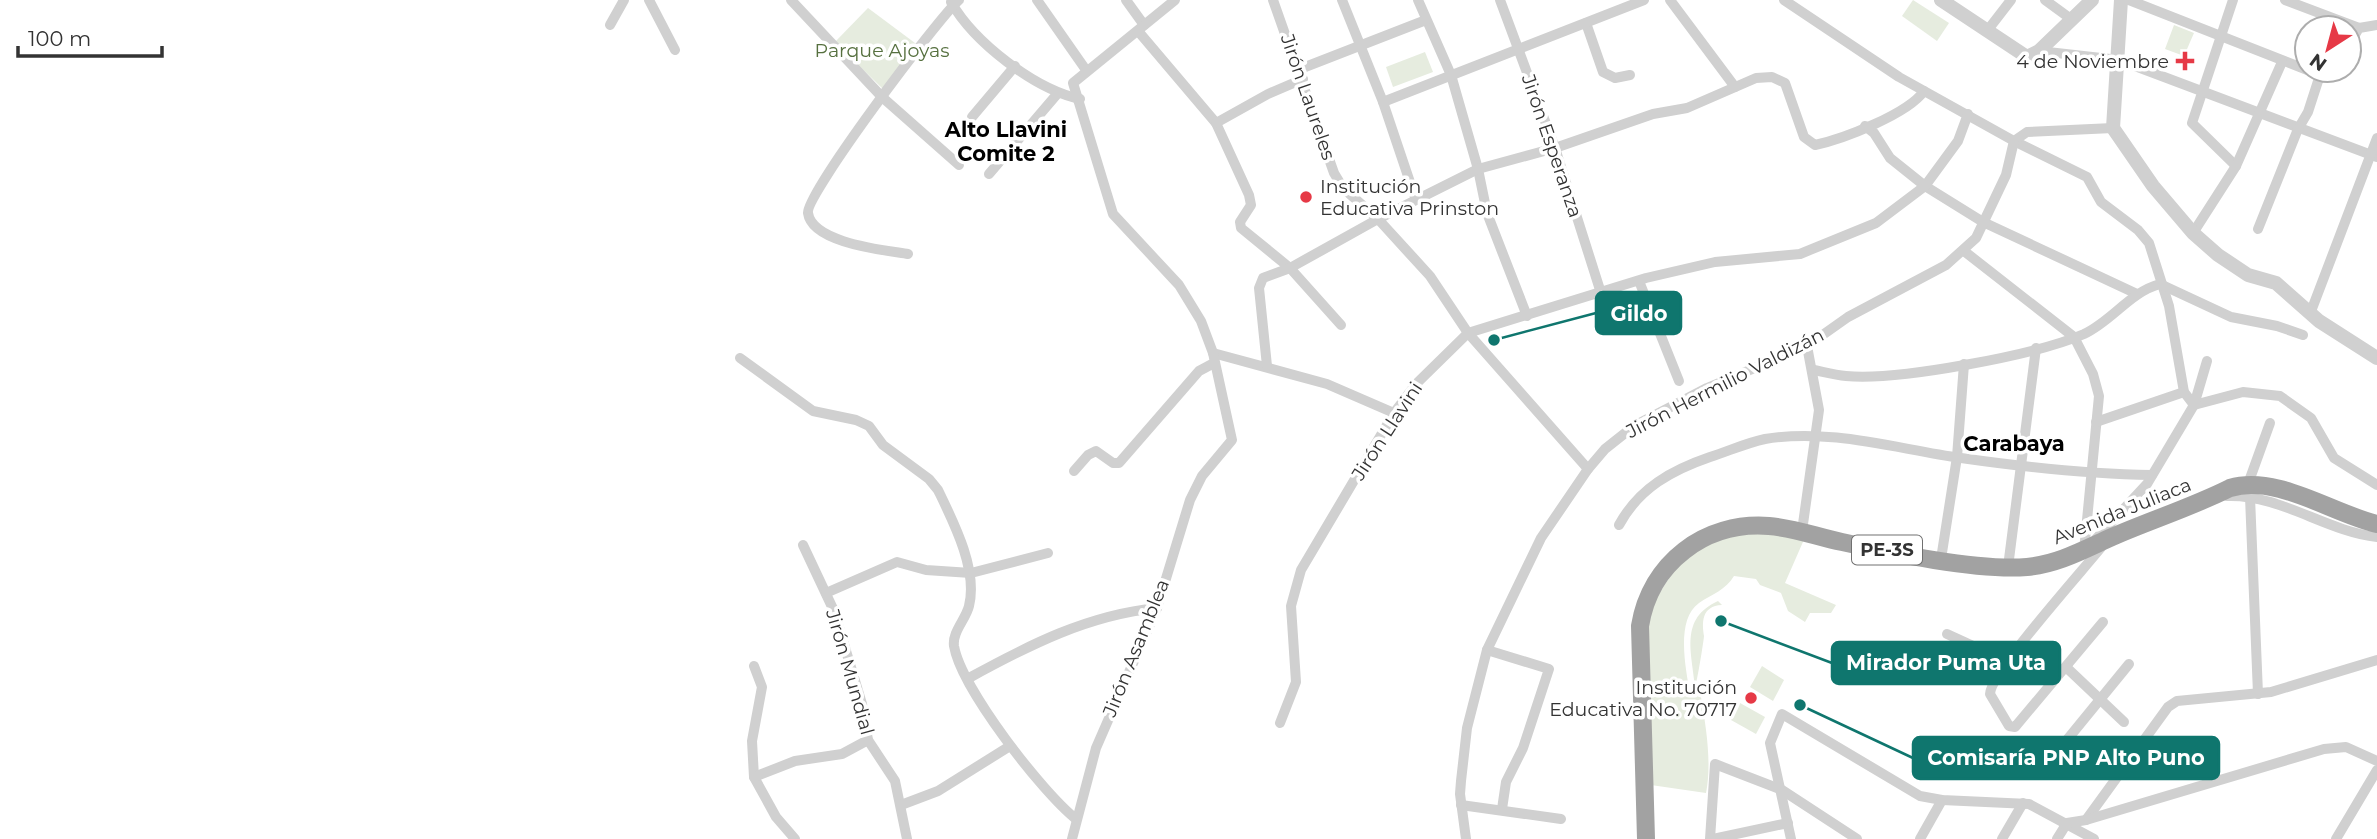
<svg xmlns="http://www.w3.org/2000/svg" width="2377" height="839" font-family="Montserrat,sans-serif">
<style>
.green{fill:#e6ecdf}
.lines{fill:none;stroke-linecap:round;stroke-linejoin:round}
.minor{stroke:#d0d0d0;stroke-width:10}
.tertiary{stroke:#d0d0d0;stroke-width:14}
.trunk{stroke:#a2a2a2;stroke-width:18}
.poi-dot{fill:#e63946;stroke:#fff;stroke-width:2.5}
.labels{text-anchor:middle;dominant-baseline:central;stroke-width:7;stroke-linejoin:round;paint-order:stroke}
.shield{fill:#fff;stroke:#707070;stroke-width:2}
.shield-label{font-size:18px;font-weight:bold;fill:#333}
.park-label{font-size:19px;fill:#56703f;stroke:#fff}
.poi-label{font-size:19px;fill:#333;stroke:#fff;text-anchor:end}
.street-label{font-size:19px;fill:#333;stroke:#fff}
.neighbourhood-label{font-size:21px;font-weight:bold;fill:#000;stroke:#fff}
.leader{fill:none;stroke:#0f766e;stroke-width:2.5}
.callout-dot{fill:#0f766e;stroke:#fff;stroke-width:2.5}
.callout{fill:#0f766e;stroke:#0f766e;stroke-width:2.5}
.callout-label{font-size:21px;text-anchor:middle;font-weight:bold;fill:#fff}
</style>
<rect width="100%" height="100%" fill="#fff"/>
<g class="green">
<polygon points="1913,0 1949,23 1937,41 1902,16"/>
<polygon points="868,8 919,46 885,91 835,42"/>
<polygon points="2174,25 2194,33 2184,56 2165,49"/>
<polygon points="1425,52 1433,72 1393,87 1386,67"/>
<path d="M1734,532L1806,535L1785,583L1836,605L1831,613H1810L1805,622L1788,611L1781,593L1760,585L1756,579L1734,576C1726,590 1712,594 1699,603C1675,620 1686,669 1690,694L1701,697C1706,727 1712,763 1706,793L1644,784L1646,614L1682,558Z"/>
<path d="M1718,601L1722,605C1701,606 1702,623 1704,636C1704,639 1697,683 1695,687C1692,652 1679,619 1718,601Z"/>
<polygon points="1762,666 1784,680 1773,701 1750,687"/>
<polygon points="1740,703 1765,717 1756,734 1731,720"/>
</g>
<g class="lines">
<g class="minor">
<polyline points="649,0 675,50"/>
<polyline points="791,0 882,97 959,165"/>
<polyline points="1037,0 1086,70"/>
<polyline points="1126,0 1144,25"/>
<polyline points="1273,0 1334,173 1343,188 1378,219 1430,276 1468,333 1588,469"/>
<polyline points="1342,0 1383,102 1416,200"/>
<polyline points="1418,0 1451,75 1478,169 1487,213 1527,316"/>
<polyline points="1500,0 1555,148 1601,293"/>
<polyline points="1670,0 1735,87"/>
<polyline points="1784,0 1899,77 2014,141 2087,177 2101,202 2138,230 2149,243 2169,306 2184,392 2194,405 2243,392 2280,396 2311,418 2334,458 2377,485"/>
<polyline points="2045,0 2071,19"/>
<polyline points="2129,0 2320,75"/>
<polyline points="2233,0 2192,123 2236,166"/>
<polyline points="2285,0 2359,28"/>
<path d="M951,2C974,42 1034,89 1080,99"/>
<polyline points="1586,23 1603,72 1615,78 1630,75"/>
<polyline points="610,25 624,0"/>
<polyline points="1138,31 1216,123 1249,195 1251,205 1240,222 1241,228 1290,268 1341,325"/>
<polyline points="1987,31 2011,0"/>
<polyline points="2349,45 2359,28 2377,25"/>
<polyline points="2039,51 2119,60 2377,157"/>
<polyline points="1300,69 1426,20"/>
<polyline points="1383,102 1644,0"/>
<polyline points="972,117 1015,66"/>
<polyline points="1216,123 1268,94 1303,79"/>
<polyline points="1865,126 1874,133 1890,158 1925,186 1983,222 2137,294"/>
<polyline points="2014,141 2027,132 2113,128"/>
<polyline points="989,174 1058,93"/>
<polyline points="2258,229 2298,129 2308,112 2320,75 2334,70"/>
<polyline points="2193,233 2236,166 2282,62"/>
<polyline points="1964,251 2074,337 2093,374 2099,396 2084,551"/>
<path d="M908,254C884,250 812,243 808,213C805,195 939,17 959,0"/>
<polyline points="1639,281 1679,381"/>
<polyline points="2310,314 2377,138"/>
<polyline points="1213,353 1327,384 1394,413"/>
<path d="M740,358L813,411L856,420L869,426L883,445L929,479L938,490C954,523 978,570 969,606C966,619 952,632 954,646C961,688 1042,792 1076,819"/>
<path d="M1267,366L1259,288L1263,278L1290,268L1378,219L1478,169L1555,148L1653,114L1687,108L1756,78L1772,77L1785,83L1804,137L1815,145C1843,139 1908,114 1924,91"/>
<path d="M1814,370C1824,372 1835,375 1846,376C1897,381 2036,355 2084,334C2112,321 2130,292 2160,284L2231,317L2277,326L2303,335"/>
<polyline points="2096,422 2184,392"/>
<polyline points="1074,471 1088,455 1096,451 1113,463 1119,463 1199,371 1214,363"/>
<polyline points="2248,484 2270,423"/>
<path d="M2227,496C2280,494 2325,531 2377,537"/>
<polyline points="2250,497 2258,694"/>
<path d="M1619,525C1639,488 1672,470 1710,457C1729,451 1746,443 1765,439C1831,428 1896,449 1961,458C2024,467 2087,474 2152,475"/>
<polyline points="1802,531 1819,410 1807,346"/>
<polyline points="2096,539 2147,484 2194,405 2207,361"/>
<polyline points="803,545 834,611 862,704 868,740 895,781 907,839"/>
<polyline points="1941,559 1957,457 1964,364"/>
<polyline points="2008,567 2036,348"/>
<polyline points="826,593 897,562 926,570 971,573 1048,553"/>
<path d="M2103,622L2015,727L2009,726L1990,694C1990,673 2085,568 2104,544"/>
<polyline points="1947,634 2006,661"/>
<polyline points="1487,650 1549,669 1523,748 1506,782 1502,809"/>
<polyline points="754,666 762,687 752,741 754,777 776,817 795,839"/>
<polyline points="2067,668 2124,722"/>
<path d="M969,678C1029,645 1088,615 1157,608"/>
<polyline points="1280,723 1296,682 1291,606 1301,570 1394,413 1416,384 1468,333 1646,278 1715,262 1800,254 1876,223 1925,186 1958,141 1968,114"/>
<polyline points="2053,757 2129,664"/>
<polyline points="754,777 795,761 842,754 868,740"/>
<polyline points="901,805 938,791 1010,746"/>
<polyline points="1461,805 1561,819"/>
<polyline points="2086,820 2168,707 2177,701 2271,692 2377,660"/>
<polyline points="1072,839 1096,748 1157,608 1190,500 1202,476 1232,440 1213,353 1201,321 1179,285 1113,214 1073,83 1175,0"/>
<polyline points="1466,839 1460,794 1461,781 1467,728 1487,650 1541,538 1588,469 1605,449 1634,426 1707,388 1807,346 1848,317 1946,265 1976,238 2006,175 2014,141"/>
<polyline points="1710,839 1715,764 1782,790 1857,839"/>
<polyline points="1713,839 1788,823"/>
<polyline points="1791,839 1770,743 1782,714 1920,796 1942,800 2029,804 2094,839"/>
<polyline points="1920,839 1942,800"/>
<polyline points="2002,839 2023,803"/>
<polyline points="2057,839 2067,823 2086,820 2324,749 2346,747 2377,761"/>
<polyline points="2336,839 2377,770"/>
</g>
<g class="tertiary">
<polyline points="1941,0 2027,57 2039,51 2092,0"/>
<polyline points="2121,0 2113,128 2153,186 2193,233 2218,255 2248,275 2276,283 2319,321 2377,358"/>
</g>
<path class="trunk" d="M1646,839L1640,626C1650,563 1705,521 1769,526C1795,528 1817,537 1842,542C1892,553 1977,571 2027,567C2058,564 2083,550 2112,537C2151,520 2192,507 2230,488C2277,474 2331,513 2377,524"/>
</g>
<g class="poi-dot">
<path d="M2181.5 50.5h7v7h7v7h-7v7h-7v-7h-7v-7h7z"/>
<circle cx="1306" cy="197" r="7"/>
<circle cx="1751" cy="698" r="7"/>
</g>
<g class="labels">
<rect class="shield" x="1852" y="535.5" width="70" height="29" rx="5"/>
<g class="shield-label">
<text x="1887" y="550">PE-3S</text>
</g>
<g class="park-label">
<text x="882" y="50">Parque Ajoyas</text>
</g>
<g class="poi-label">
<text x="2169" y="61">4 de Noviembre</text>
<text x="1320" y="186" text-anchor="start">Institución<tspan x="1320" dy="22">Educativa Prinston</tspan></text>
<text x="1737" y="687">Institución<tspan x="1737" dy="22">Educativa No. 70717</tspan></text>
</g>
<g class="street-label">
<text transform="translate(1308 97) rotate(71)">Jirón Laureles</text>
<text transform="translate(1552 146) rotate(71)">Jirón Esperanza</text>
<text transform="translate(1725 383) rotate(-27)">Jirón Hermilio Valdizán</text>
<text transform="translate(1387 431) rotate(-57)">Jirón Llavini</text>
<text transform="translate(2122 511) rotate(-22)">Avenida Juliaca</text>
<text transform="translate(1136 648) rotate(-68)">Jirón Asamblea</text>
<text transform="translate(850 672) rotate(74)">Jirón Mundial</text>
</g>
<g class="neighbourhood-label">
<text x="1006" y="129">Alto Llavini<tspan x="1006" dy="24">Comite 2</tspan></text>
<text x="2014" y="443">Carabaya</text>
</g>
</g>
<path class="leader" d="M1494 340L1596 313M1721 621L1832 663M1800 705L1913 758"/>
<g class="callout-dot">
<circle cx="1494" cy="340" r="7"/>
<circle cx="1721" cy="621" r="7"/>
<circle cx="1800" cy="705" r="7"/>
</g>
<g class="callout">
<rect x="1596" y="292" width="85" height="42" rx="7"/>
<rect x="1832" y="642" width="228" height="42" rx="7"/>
<rect x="1913" y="737" width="306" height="42" rx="7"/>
</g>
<g class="callout-label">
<text x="1639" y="321">Gildo</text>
<text x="1946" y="670">Mirador Puma Uta</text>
<text x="2066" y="765">Comisaría PNP Alto Puno</text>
</g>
<g transform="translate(2328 49) rotate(216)"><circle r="33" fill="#ffffff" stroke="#adadad" stroke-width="2"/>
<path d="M0-5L12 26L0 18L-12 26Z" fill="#e63946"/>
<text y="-10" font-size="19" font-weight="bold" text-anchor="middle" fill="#333333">N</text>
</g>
<path d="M18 46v10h144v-10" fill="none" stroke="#333333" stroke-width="3.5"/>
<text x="28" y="46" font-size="21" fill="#333333" stroke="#ffffff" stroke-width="5" paint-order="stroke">100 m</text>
</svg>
